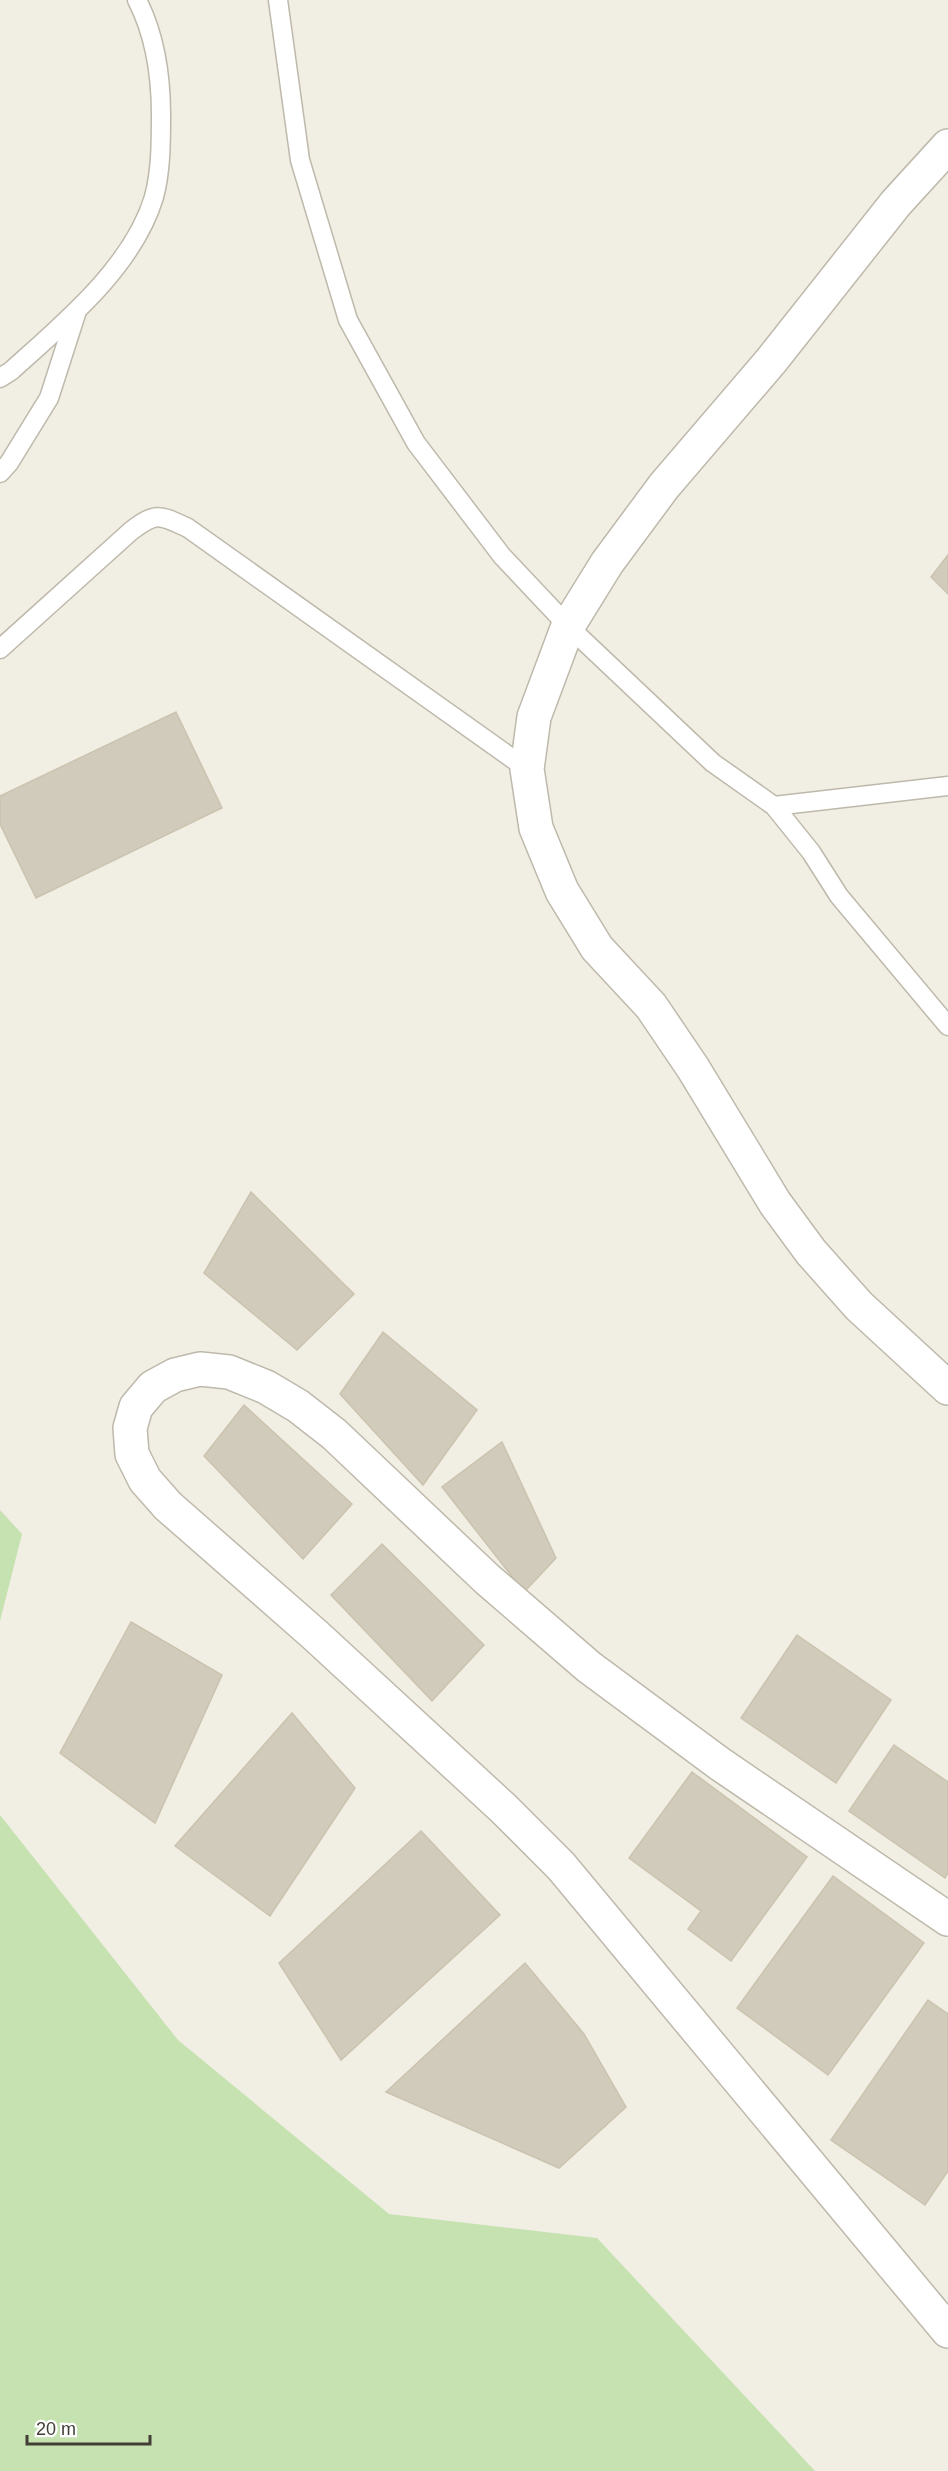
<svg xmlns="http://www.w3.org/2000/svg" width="948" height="2471" font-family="Arial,sans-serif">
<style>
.green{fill:#c6e2b0}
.building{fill:#d1cbbb;stroke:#cbc3af;stroke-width:1.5}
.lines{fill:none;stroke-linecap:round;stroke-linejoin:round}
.lane-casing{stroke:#beb9ab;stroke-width:21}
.street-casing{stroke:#beb9ab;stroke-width:36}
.lane{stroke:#fff;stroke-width:18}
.street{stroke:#fff;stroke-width:33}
</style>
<rect width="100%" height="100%" fill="#f1eee4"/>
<g class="green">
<polygon points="0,1510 22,1534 0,1621"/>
<polygon points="0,1815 178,2040 389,2214 597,2238 815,2471 0,2471"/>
</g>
<g class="building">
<polygon points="948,555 948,594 931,577"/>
<polygon points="176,712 222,808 36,898 0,824 0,796"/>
<polygon points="251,1192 354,1294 297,1350 204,1273"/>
<polygon points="383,1332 477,1410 423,1485 340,1394"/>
<polygon points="244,1405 352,1504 303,1559 204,1456"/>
<polygon points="502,1442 556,1558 524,1592 442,1487"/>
<polygon points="382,1544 484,1645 432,1701 331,1595"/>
<polygon points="131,1622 222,1675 155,1823 60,1753"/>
<polygon points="797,1635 891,1700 836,1783 741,1718"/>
<polygon points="292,1713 355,1788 270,1916 175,1846"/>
<polygon points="894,1745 948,1782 948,1873 945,1878 849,1811"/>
<polygon points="692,1772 807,1857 731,1961 688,1929 701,1911 629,1858"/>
<polygon points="421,1831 500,1915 341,2060 279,1963"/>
<polygon points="833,1876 924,1943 828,2075 737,2008"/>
<polygon points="525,1963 584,2034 626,2107 559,2168 386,2092"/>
<polygon points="928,2000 948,2014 948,2171 925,2205 831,2140"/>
</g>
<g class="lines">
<g class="lane-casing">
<g id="lane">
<polyline points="278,0 300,160 348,320 416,443 502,556 568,626 713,763 774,806 811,852 839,896 948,1026"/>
<path d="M0,378L11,371C64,323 133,267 154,197C161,171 161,141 161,115C161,76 155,35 137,0"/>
<polyline points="0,473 9,463 49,398 76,314"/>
<path d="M0,649L131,531C157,511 160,515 188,528L527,769"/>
<polyline points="774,806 948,786"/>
</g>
</g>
<g class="street-casing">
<g id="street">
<polyline points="948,146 896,203 771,361 664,486 607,563 568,626 534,717 527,769 536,828 562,891 597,948 651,1006 693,1068 775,1203 811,1252 859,1306 948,1388"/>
<polyline points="948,1919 720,1764 589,1667 487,1579 334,1434 298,1406 266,1387 229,1372 200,1369 175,1375 153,1387 136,1407 130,1428 132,1454 145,1480 168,1506 314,1634 503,1808 561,1866 948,2331"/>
</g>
</g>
<use href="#lane" class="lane"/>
<use href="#street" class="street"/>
</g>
<path d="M27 2435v9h123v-9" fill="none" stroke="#423e35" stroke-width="3"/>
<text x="36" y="2435" font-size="18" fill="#423e35" stroke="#ffffff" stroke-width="4.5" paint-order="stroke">20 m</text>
</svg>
